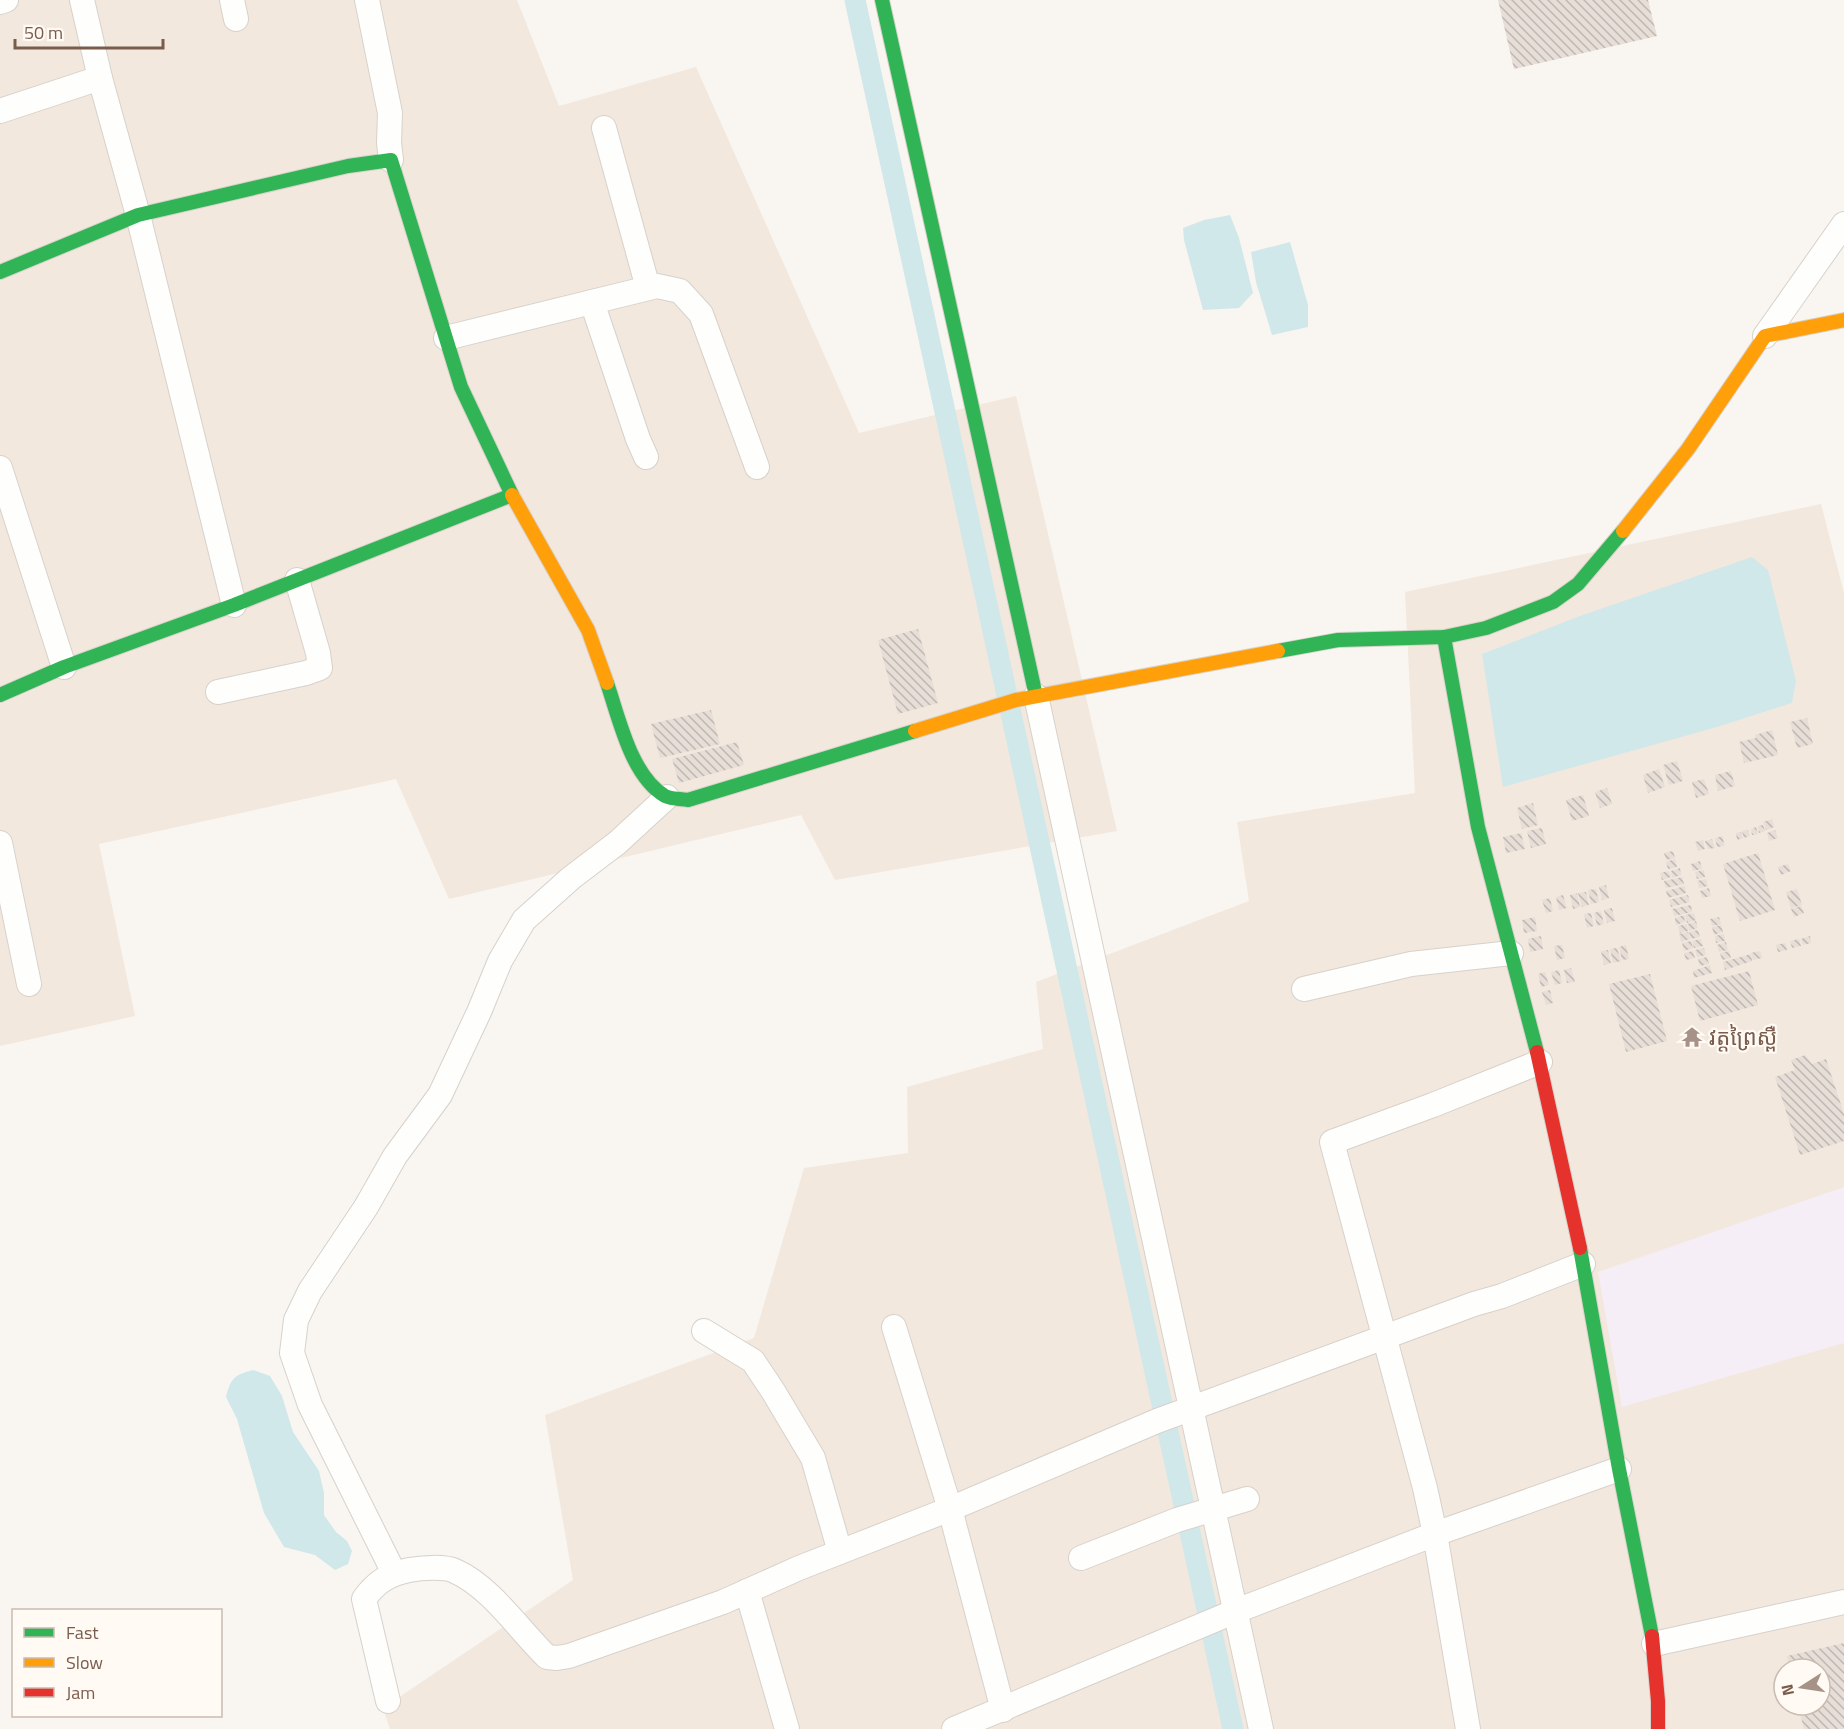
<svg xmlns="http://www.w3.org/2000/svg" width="1844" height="1729" font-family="'Titillium Web','Noto Sans Khmer',sans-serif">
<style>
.residential{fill:#f2e8de;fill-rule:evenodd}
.education{fill:#f6eef6}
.water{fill:#d0e8ea}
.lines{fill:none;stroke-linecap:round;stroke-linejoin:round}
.canal{stroke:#d0e8ea;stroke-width:21}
.building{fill:url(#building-back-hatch)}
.street-casing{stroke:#d7d1cb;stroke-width:26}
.fast-casing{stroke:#d9d2cb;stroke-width:16}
.slow-casing{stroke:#d9d2cb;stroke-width:16}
.jam-casing{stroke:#d9d2cb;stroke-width:16}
.street{stroke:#fefefd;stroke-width:24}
.fast{stroke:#30b455;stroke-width:14}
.slow{stroke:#ff9f0a;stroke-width:14}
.jam{stroke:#e5322d;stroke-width:14}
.labels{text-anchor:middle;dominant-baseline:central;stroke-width:4.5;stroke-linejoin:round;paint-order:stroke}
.poi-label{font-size:22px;fill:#7a5c4d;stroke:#fffaf3;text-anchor:start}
</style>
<defs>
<pattern id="building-back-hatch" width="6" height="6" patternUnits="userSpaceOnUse" patternTransform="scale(1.5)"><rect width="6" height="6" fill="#e6ded7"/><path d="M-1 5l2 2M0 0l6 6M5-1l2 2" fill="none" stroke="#bfb7b1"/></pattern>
</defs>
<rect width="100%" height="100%" fill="#f9f5f0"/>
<g class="residential">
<polygon points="0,0 517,0 559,106 696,67 859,433 1016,396 1117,831 835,880 801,815 449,899 396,779 99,844 135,1016 0,1046"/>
<path d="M1821,504L1844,593V1729H390L383,1708L573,1580L545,1415L754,1338L804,1168L908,1153L907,1087L1043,1049L1036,982L1249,901L1237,822L1415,793L1405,592ZM1784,1669H1820V1705H1784Z"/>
</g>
<polygon class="education" points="1844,1187 1844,1343 1622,1407 1598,1272"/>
<g class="water">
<polygon points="1230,215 1239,238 1253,293 1239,308 1203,310 1184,240 1183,228 1204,220"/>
<polygon points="1290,242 1308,305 1308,327 1272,335 1256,282 1251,252"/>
<polygon points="1752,557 1768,570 1796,681 1792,703 1717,727 1503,787 1482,654 1580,616"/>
<path d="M253,1370L270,1376L282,1396L293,1432L319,1471L324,1493V1515L336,1532L347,1541L352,1551L348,1564L335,1570L315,1555L284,1547L264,1513L237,1419L226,1397C231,1378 234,1375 253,1370Z"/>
</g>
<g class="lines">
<polyline class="canal" points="855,0 1233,1729"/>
</g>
<g class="building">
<polygon points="1498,0 1648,0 1657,36 1514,69"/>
<polygon points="918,629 938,703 898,714 878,640"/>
<polygon points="711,710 720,744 660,758 651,724"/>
<polygon points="1807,718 1813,744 1797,748 1790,722"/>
<polygon points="1772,730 1778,755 1762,759 1758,747 1761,759 1744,763 1739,742 1756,738 1755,735"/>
<polygon points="737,742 744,765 679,783 672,759"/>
<polygon points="1677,761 1683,781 1669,785 1663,765"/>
<polygon points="1659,769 1665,787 1648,793 1643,775"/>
<polygon points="1731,771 1735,786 1718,791 1715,775"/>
<polygon points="1704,779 1709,794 1696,798 1692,782"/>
<polygon points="1607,788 1612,804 1600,808 1595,792"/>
<polygon points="1583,795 1589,816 1572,821 1566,800"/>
<polygon points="1533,803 1538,825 1522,829 1517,808"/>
<polygon points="1772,819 1774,827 1766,830 1763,822"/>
<polygon points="1763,825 1765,831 1759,833 1758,826"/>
<polygon points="1756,827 1758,834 1752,835 1751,829"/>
<polygon points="1542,828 1546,844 1531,848 1527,831"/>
<polygon points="1748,830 1750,836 1744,838 1742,831"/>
<polygon points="1775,830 1778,838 1769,841 1767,833"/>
<polygon points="1741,832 1743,838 1737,840 1736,833"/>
<polygon points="1521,833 1525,849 1506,853 1503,837"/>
<polygon points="1723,836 1724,846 1717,847 1715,838"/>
<polygon points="1712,839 1715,848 1708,849 1705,841"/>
<polygon points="1703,840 1705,849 1698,851 1695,842"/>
<polygon points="1673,851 1675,858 1666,860 1664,853"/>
<polygon points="1758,853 1775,910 1740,921 1723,864"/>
<polygon points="1675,859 1677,867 1668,869 1666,862"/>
<polygon points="1700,861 1702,869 1693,871 1691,864"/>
<polygon points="1788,864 1791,871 1781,875 1778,867"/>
<polygon points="1680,868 1681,875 1672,878 1671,871"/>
<polygon points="1704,870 1705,877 1697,879 1695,872"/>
<polygon points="1669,871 1671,877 1662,880 1660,873"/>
<polygon points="1682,877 1684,884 1666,888 1664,881"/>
<polygon points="1706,879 1708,886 1699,888 1697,881"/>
<polygon points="1606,885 1609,898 1602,900 1599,887"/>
<polygon points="1685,886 1686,893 1668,898 1666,891"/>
<polygon points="1709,888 1711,896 1702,898 1700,891"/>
<polygon points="1596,889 1599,902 1591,904 1588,890"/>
<polygon points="1797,889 1802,905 1791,908 1786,892"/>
<polygon points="1586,892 1589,905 1582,907 1578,893"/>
<polygon points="1577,893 1580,907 1573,909 1570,895"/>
<polygon points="1563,895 1567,908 1559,910 1556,897"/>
<polygon points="1688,895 1690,902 1671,907 1669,900"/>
<polygon points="1550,898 1553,911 1546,913 1542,900"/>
<polygon points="1691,905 1692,912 1674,916 1672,909"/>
<polygon points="1801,906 1804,913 1794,917 1791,909"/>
<polygon points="1612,908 1615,921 1607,923 1604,910"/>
<polygon points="1601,911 1604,924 1597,926 1594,913"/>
<polygon points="1591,913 1594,926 1587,928 1584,914"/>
<polygon points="1694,913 1696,920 1687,923 1685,915"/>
<polygon points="1684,915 1685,922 1676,925 1675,918"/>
<polygon points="1535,917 1537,931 1524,933 1522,920"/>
<polygon points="1719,917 1721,924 1712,926 1710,919"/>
<polygon points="1696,921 1698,928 1689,931 1688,924"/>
<polygon points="1687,924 1688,931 1680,933 1678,926"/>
<polygon points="1721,925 1723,932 1714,935 1712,927"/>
<polygon points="1698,930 1700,937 1691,939 1689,932"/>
<polygon points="1688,932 1690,939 1681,942 1679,934"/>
<polygon points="1724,934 1725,941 1716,943 1715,936"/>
<polygon points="1541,936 1543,949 1530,952 1528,939"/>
<polygon points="1810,936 1811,943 1803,945 1801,939"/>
<polygon points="1701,939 1703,946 1694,948 1692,941"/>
<polygon points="1799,939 1801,946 1792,948 1790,941"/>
<polygon points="1691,941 1693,948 1684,951 1682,943"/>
<polygon points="1726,942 1728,950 1719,952 1717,945"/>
<polygon points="1785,943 1787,950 1778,952 1776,945"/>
<polygon points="1562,945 1565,958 1557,960 1554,946"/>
<polygon points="1626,945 1629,959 1622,960 1619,947"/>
<polygon points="1617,948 1621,961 1613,963 1610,949"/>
<polygon points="1704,948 1706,955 1697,957 1695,950"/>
<polygon points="1608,950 1611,963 1604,965 1601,951"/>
<polygon points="1693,951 1695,958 1686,960 1684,953"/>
<polygon points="1729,951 1731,958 1722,960 1720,953"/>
<polygon points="1760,951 1762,958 1753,960 1751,953"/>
<polygon points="1751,954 1752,961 1725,970 1723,962"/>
<polygon points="1707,957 1709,964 1700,966 1698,959"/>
<polygon points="1710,965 1712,973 1694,978 1693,971"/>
<polygon points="1571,968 1575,982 1567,983 1564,970"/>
<polygon points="1559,970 1562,983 1555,985 1551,972"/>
<polygon points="1749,971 1758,1005 1700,1021 1691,986"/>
<polygon points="1545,972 1549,985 1541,987 1538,974"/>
<polygon points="1650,974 1667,1041 1626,1052 1609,984"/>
<polygon points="1550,990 1553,1003 1546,1005 1542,992"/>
<polygon points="1805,1055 1812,1064 1826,1059 1844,1114 1844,1141 1800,1155 1775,1077 1795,1070 1791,1060"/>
<polygon points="1844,1643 1844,1729 1804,1729 1798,1705 1820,1705 1820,1669 1790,1669 1787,1656"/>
</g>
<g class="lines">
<g class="street-casing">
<g id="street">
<polyline points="82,0 100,78 138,215 234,605"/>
<polyline points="232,0 236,19"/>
<polyline points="367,0 390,113 389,143 391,160"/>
<polyline points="0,2 6,0"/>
<polyline points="0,111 100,78"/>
<polyline points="604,128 648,288"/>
<polyline points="592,302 638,439 646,457"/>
<polyline points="1765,336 1844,224"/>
<polyline points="446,338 657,286 680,291 701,314 757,467"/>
<polyline points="0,468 64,667"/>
<polyline points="218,692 306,673 320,668 318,653 297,580"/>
<polyline points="1036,696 1261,1729"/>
<polyline points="0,843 29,984"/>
<polyline points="1304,989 1411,964 1511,953"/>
<polyline points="894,1327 950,1509 1003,1710"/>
<polyline points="704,1331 753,1361 773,1391 813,1458 840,1552"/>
<polyline points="1081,1558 1177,1520 1247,1499"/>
<polyline points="394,1573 310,1405 292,1353 296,1320 310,1291 366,1207 395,1156 440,1095 479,1012 500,961 524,920 571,878 617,843 667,797"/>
<polyline points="747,1591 787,1729"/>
<polyline points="1654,1644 1844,1602"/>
<path d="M388,1701L364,1599C376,1582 389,1574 409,1570C420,1568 445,1566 455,1571C491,1587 519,1630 547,1657L557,1658L569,1656L723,1602L799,1568L950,1509L1157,1421L1474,1304L1502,1296L1583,1264"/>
<polyline points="954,1729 1236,1611 1435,1534 1619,1469"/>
<polyline points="1468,1729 1435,1534 1425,1488 1332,1142 1433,1105 1540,1062"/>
</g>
</g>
<g class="fast-casing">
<g id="fast">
<polyline points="882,0 1036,696"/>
<polyline points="0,272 138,215 348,166 391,160 461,387 512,495"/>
<polyline points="1444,637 1478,827 1537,1052"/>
<polyline points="1278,651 1338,640 1444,637 1486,628 1553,602 1578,584 1623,531"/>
<path d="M607,683C619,718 631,776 665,796C671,799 681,799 688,800L915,731"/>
<polyline points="0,695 64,667 234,605 512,495"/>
<polyline points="1580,1248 1619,1469 1652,1636"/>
</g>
</g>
<g class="slow-casing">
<g id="slow">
<polyline points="512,495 588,630 607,683"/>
<polyline points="1623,531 1688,449 1765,336 1844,320"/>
<polyline points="915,731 1016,700 1278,651"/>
</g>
</g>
<g class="jam-casing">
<g id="jam">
<polyline points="1537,1052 1580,1248"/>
<polyline points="1652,1636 1658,1701 1658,1729"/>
</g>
</g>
<use href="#street" class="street"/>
<use href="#fast" class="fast"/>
<use href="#slow" class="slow"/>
<use href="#jam" class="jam"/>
</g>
<defs>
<g id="temple-bare" transform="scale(1.62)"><path d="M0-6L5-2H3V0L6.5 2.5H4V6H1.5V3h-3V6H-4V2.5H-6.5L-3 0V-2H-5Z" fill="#a69286" stroke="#fffaf3" stroke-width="2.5" paint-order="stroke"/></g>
</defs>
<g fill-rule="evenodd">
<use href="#temple-bare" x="1692" y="1037"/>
</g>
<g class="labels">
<g class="poi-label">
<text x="1709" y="1037">វត្តព្រៃស្ពឺ</text>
</g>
</g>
<rect x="12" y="1609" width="210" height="108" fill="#fffaf3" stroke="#cabbb1" stroke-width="1.5"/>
<rect x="24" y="1628" width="30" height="9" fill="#30b455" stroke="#cabbb1" stroke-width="1.5"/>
<text x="66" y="1639" font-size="18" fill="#7a5c4d">Fast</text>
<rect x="24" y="1658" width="30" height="9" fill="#ff9f0a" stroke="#cabbb1" stroke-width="1.5"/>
<text x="66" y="1669" font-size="18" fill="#7a5c4d">Slow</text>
<rect x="24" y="1688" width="30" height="9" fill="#e5322d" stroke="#cabbb1" stroke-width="1.5"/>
<text x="66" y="1699" font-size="18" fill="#7a5c4d">Jam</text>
<g transform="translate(1802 1687) rotate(258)"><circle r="28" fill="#fffaf3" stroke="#cabbb1" stroke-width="1.5"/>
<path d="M0-4.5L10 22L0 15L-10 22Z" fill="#a69286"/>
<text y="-9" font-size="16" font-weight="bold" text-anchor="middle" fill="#7a5c4d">N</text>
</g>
<path d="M15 39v9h148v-9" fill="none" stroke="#7a5c4d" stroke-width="3"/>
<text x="24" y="39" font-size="18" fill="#7a5c4d" stroke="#fffaf3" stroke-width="4.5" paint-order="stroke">50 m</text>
</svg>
